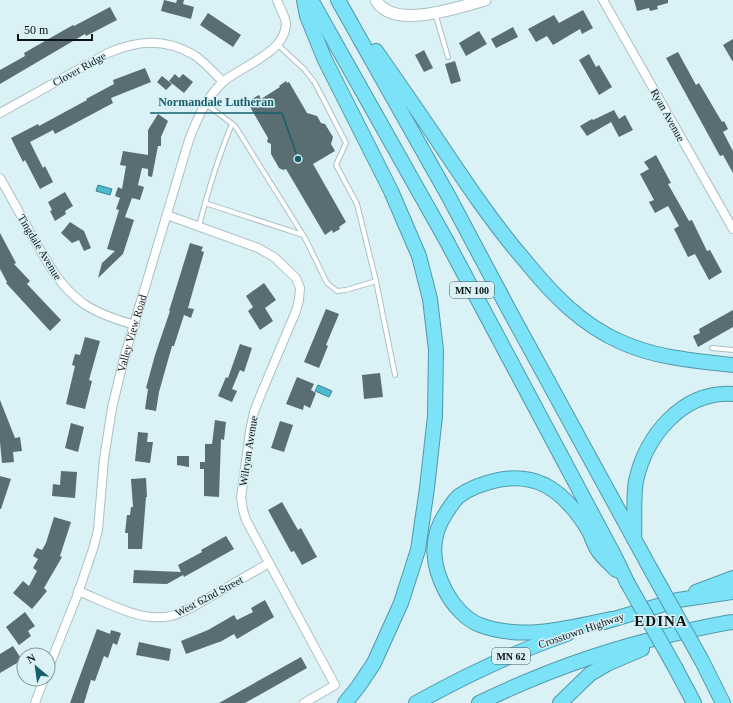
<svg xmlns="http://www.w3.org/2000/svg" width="733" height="703" font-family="'Times New Roman',serif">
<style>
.water{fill:#4cb9cf;stroke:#388797}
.building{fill:#596d72}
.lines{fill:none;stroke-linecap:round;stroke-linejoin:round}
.lane-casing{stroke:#abc0c5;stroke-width:6}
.street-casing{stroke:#abc0c5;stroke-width:10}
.secondary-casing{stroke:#abc0c5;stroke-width:13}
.highway-casing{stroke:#5399a8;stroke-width:16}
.lane{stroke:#fff;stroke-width:4}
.street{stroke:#fff;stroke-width:8}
.secondary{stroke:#fff;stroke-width:11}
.highway{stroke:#7be2f8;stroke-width:14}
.highway-bridge-casing{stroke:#5399a8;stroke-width:16;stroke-linecap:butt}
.highway-bridge{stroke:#7be2f8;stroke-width:14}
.labels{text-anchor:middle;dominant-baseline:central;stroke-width:3;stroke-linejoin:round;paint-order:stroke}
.shield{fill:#daf1f6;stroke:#485558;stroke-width:1}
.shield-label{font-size:10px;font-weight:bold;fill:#0a1214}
.street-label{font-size:11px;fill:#0a1214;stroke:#daf1f6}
.district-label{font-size:15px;font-weight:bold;letter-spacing:1px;fill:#0a1214;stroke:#daf1f6}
.leader{fill:none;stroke:#16606e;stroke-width:1.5}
.callout-dot{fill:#16606e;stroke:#daf1f6;stroke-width:1.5}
.callout-label{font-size:12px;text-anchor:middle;font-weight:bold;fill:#16606e;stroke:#daf1f6;stroke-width:3;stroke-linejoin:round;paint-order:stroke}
</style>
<rect width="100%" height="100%" fill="#daf1f6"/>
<g class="water">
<polygon points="98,185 112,189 110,195 96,191"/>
<polygon points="318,385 332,391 329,397 315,391"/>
</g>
<g class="building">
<polygon points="164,0 176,3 177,0 184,0 183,4 194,7 191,19 161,11"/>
<polygon points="634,0 668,0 668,3 657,6 658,9 650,11 649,8 637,11"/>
<polygon points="110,7 117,20 86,36 85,34 0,84 0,70 25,56 24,53 73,25 74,26"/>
<polygon points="583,10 593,28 582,34 580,29 553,45 547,36 536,42 528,29 554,15 559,23"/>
<polygon points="208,13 241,35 233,47 200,25"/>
<polygon points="513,27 518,37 496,48 491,39"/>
<polygon points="479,31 487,44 466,56 459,43"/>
<polygon points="733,39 733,62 723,45"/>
<polygon points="424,50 433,68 424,72 415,55"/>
<polygon points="678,52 696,85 699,83 722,122 724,121 728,129 723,132 733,151 733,173 723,155 720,156 666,58"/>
<polygon points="589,54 596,67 599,65 612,87 599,95 579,60"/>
<polygon points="455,61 461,81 451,84 445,64"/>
<polygon points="145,68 151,82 111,98 113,103 55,134 53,130 30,142 43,168 45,166 53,182 40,189 25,160 23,162 11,138 38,124 39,126 87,100 86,99 114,84 113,80"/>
<polygon points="175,74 179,78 183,74 193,82 184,93 169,81"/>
<polygon points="162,76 172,84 166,90 157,82"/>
<polygon points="286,81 287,83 289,82 307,113 317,116 321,123 325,124 333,137 331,144 335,151 313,164 346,222 339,227 340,229 333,233 332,230 325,235 286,169 283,170 279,168 271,154 271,144 267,142 268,138 249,105 252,104 250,100 259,95 261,99 280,87 279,86"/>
<polygon points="614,110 619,119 625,115 633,130 619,137 611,122 587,136 580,126 592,119 593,120"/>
<polygon points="158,114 168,121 161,137 161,146 158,146 152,177 148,176 148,169 142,168 138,185 144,187 140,200 132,198 125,217 134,220 123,254 98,278 102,263 115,251 107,249 119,210 116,209 120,198 115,196 118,187 122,189 126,166 120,165 123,151 148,155 148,130"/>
<polygon points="656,155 671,183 668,184 689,221 692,220 707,251 710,250 722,272 709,280 695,254 688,257 674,229 679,226 668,206 655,213 649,202 654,200 640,174 649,169 644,162"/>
<polygon points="65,192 73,206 65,211 66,214 55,221 50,211 52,210 48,202"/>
<polygon points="70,222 84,231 91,248 84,251 79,240 72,243 61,233"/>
<polygon points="0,233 16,263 14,264 30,281 27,284 61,320 50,331 6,283 7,282 0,269"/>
<polygon points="190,243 203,247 201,251 204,252 188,308 194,309 191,318 184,315 174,346 172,346 159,392 156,411 145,409 148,389 146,388 155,355 170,311 169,311"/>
<polygon points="264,283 276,300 265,308 273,321 260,330 248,311 253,307 246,296"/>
<polygon points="326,309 339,314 326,345 328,346 319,368 304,362"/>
<polygon points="733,310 733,327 698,347 693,336 700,333 699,329"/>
<polygon points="85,337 100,341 89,380 92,381 85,409 66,404 75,366 72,365 75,354 80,355"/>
<polygon points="240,344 252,348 244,372 240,370 232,389 237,391 232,402 218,396 226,377 228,378"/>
<polygon points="380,373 383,397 364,399 362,375"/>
<polygon points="297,377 314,384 311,390 316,393 310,408 304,405 303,410 286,404"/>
<polygon points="0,400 15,438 20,437 22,451 13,452 14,462 2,463 0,442"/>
<polygon points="215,420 226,422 224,440 221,439 219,497 204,496 204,469 200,469 200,462 205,462 205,444 212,444"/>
<polygon points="280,421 293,425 284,452 271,448"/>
<polygon points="71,423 84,427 78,452 65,448"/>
<polygon points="138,432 148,433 147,442 153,442 150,463 135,461"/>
<polygon points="177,456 189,456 189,467 177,465"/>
<polygon points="61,471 77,472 75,498 52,496 53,484 60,485"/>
<polygon points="0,476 11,479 1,509 0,509"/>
<polygon points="146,478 147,497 146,497 142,549 128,549 128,533 125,533 127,515 130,515 131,507 133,507 131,479"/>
<polygon points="282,502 298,530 301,528 317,557 302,565 294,551 291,552 268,510"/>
<polygon points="54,517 71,522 60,556 62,557 44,588 47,591 32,609 13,593 23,581 29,586 37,571 33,568 38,559 33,556 37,548 42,550 46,543"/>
<polygon points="226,536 234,549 184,577 183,575 167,584 133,583 134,570 181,572 178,565 202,552 201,550"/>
<polygon points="265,600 274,617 237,639 234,634 220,642 219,642 186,654 181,641 208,630 234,615 237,620 253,612 251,608"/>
<polygon points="25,612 35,626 28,631 31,636 19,645 6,627"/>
<polygon points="97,629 110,634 111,630 121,633 117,645 113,643 108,658 104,656 95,681 91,680 84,703 70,703"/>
<polygon points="139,642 171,649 169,661 136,655"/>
<polygon points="13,646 22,660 0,673 0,654"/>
<polygon points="301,657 307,668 245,703 219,703"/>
</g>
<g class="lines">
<g class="lane-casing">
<g id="lane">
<polyline points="435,13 448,57"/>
<polyline points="206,104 235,126 305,238 327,283 337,291 346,290 376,281 357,204 336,165 346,143 315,83 304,69 277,44"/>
<polyline points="205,203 303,235"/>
<path d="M199,226C208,191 218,157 232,124"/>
<polyline points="376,281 395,375"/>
<polyline points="712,348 733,350"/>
</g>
</g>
<g class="street-casing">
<g id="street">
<polyline points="603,0 733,229"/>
<path d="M0,113L108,53C138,40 165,38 194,55C205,62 214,73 223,82"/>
<path d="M0,178C10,196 21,215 31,234C46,260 59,286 84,304C99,314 117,320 135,325"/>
<polyline points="167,215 258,248 274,257 296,278 300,288 299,300 296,311 261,394 254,412 250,431 241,498 243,510 246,520 335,685 304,703"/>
<path d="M78,591C104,601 136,620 164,617C174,617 182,612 191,608L269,563"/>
<path id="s1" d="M48,669L77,596L93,549L98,530L104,459L112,408L124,358L189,140C197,119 206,98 223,82C241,66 286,53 286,23C285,16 279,6 277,0"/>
<polyline points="35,703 44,679"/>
</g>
</g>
<g class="secondary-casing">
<path id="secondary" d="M376,0C393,31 459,7 485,0"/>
</g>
<g class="highway-casing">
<g id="highway">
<polyline points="304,0 307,16 325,60 391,191 419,256 430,299 436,350 435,416 427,488 418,550 401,603 374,663 358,687 345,703"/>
<polyline points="311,0 445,238 615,557 627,582"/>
<polyline points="338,0 449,197 509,310 650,568"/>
<path d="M376,51C397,81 418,111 438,141C466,183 494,225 527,263C553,295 582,325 621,342C656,358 695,361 733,365"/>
<path d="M634,539C635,522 633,497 636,481C646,435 683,391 733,394"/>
<polyline points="696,592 733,578"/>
<path d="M611,619C569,628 522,641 480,625C466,620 453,605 446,592C432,566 429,538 446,513C450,507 454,500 459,496C470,488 484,483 498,480C513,477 530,478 545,485C564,495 580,515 590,533C593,540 595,547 599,552C604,559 611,564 616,570"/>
<polyline points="604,622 678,600 733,592"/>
<polyline points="702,661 723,703"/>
<polyline points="676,669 694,703"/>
<path d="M416,703C465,676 514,652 567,634"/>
<path d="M479,703C541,673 604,650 670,635C691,630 712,625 733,622"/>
<polyline points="560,703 590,674 607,664 642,649"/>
</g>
</g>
<use href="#lane" class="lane"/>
<use href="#street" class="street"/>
<use href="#secondary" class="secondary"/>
<use href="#highway" class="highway"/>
<g class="highway-bridge-casing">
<g id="highway-bridge">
<polyline points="650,568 702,661"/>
<polyline points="627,582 676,669"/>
</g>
</g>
<use href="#highway-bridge" class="highway-bridge"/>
</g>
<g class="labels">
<g class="shield">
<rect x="450" y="282" width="44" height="16" rx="3"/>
<rect x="492" y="648" width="38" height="16" rx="3"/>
</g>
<g class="shield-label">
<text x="472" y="290">MN 100</text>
<text x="511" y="656">MN 62</text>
</g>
<g class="street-label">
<text transform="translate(79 69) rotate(-29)">Clover Ridge</text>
<text transform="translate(668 115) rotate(61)">Ryan Avenue</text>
<text transform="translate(40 247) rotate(59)">Tingdale Avenue</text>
<text stroke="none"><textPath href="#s1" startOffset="348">Valley View Road</textPath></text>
<text transform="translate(248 451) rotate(-81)">Wilryan Avenue</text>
<text transform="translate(209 596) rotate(-28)">West 62nd Street</text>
<text transform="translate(581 630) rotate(-19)">Crosstown Highway</text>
</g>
<g class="district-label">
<text x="661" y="621">EDINA</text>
</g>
</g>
<path class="leader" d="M298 159L282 113H150"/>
<circle class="callout-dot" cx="298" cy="159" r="4"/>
<g class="callout-label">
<text x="216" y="106">Normandale Lutheran</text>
</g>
<g transform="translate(36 667) rotate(331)"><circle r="19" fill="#daf1f6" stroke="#87989c"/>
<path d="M0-3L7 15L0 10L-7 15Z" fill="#16606e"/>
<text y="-6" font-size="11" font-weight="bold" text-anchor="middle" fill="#0a1214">N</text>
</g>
<path d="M18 34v6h74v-6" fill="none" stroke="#0a1214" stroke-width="2"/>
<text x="24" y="34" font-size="12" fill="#0a1214" stroke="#daf1f6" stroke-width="3" paint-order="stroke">50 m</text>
</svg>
